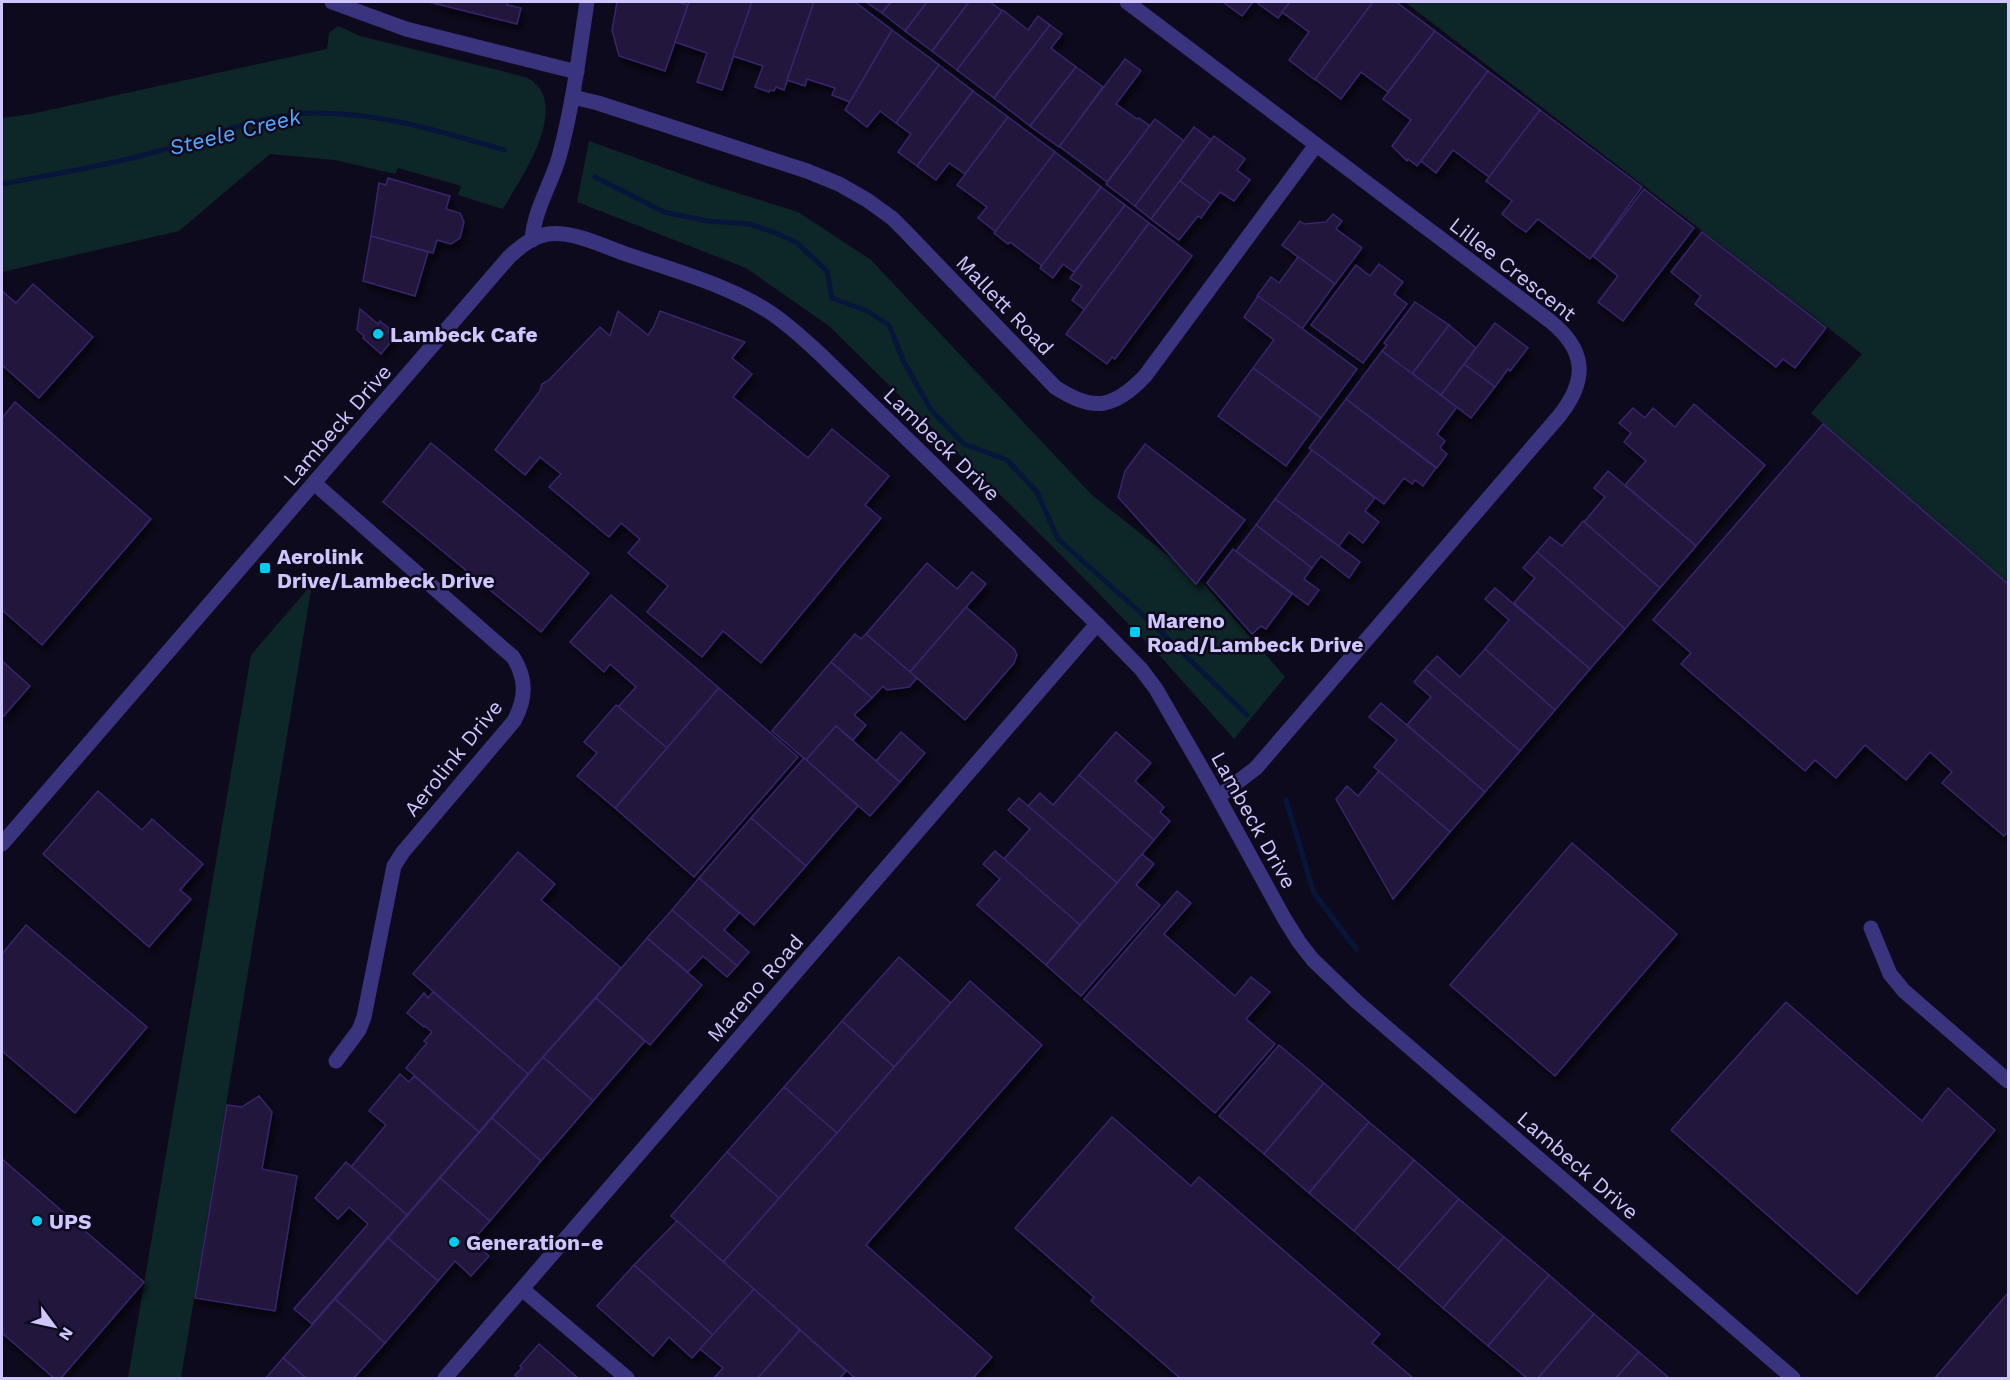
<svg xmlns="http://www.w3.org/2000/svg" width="2010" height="1380" font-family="'Work Sans',sans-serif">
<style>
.green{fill:#0d2627}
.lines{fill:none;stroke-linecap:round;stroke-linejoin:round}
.stream{stroke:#06163a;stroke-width:5}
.building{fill:#20153e;stroke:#38266c;stroke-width:1.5;filter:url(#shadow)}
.street{stroke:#3a337e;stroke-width:15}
.poi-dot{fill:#00cbf1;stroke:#0e0a1d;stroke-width:2}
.labels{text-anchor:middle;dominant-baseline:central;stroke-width:5;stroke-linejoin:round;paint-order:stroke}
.street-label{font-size:21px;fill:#d0c6ff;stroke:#0e0a1d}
.poi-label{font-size:21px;font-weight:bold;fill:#d0c6ff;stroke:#0e0a1d;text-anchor:start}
.water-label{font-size:22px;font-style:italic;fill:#54a6ff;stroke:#0e0a1d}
</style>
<defs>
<filter id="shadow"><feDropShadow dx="3.5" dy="6" stdDeviation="3" flood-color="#0009"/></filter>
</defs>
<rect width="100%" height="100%" fill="#0e0a1d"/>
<g class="green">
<polygon points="1405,2 2008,2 2008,584 1811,413 1862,354"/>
<path d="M338,26L360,36L514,74C519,76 527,77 531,80C571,108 519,181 503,209L458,195L461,186L398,168L395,174L335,160L270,154L179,231L2,272V118L31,114L327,49L329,33Z"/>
<polygon points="589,141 712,185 798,212 871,260 1092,495 1203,583 1285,677 1234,739 1160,656 1060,554 829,326 746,268 577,202"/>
<polygon points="312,584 181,1378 128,1378 251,655"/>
</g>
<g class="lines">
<g class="stream">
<polyline points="595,177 664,212 707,221 749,224 776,233 797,243 827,271 832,298 867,311 889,325 904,362 931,410 964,444 1007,460 1037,492 1058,539 1141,613 1247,715"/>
<path d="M2,184C55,174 110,165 162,150C213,136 264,113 317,113C382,113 443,132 504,150"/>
<polyline points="1286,800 1314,893 1356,949"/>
</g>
</g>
<g class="building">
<polygon points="429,2 508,2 507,5 521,8 517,24"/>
<polygon points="617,2 678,2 688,5 665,71 619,56 612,30"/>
<polygon points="689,2 752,2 722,90 697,82 707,53 675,42"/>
<polygon points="752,2 814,2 784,90 776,87 774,91 770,90 769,92 755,87 763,66 733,56"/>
<polygon points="814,2 855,2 892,30 850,102 832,95 835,88 807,79 805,86 787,80"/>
<polygon points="866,2 891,2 882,13"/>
<polygon points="891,2 927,2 905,31 882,13"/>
<polygon points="927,2 969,2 932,51 905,31"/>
<polygon points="969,2 990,2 1002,11 957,70 932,51"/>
<polygon points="1223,2 1253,2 1242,16"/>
<polygon points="1256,2 1290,2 1278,18"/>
<polygon points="1290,2 1373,2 1315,80 1289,60 1309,32 1282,12"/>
<polygon points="1373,2 1396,2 1435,31 1388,92 1361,72 1341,99 1315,79"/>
<polygon points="1003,10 1028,30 1038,16 1050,25 994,98 957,70"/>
<polygon points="1050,25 1062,34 1051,48 1076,67 1030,126 994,98"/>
<polygon points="892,30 939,65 896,123 880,111 867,127 845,110"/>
<polygon points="1435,31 1488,71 1417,166 1408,159 1407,161 1392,146 1411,120 1383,99"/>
<polygon points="1125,59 1141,71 1116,104 1137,119 1139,118 1150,126 1107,182 1059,146"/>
<polygon points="939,65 973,91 917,166 898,152 911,134 896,123"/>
<polygon points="1076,67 1103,87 1059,147 1030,126"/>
<polygon points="1488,71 1540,110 1489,177 1453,150 1436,173 1421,161"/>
<polygon points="973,91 1008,117 965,174 949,163 936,180 917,166"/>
<polygon points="1540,110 1642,187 1590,259 1538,219 1526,232 1513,223 1502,214 1512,201 1486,181"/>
<polygon points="1008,117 1055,152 996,232 978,218 987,207 957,185"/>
<polygon points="1155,119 1184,141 1135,206 1106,184"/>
<polygon points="1194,127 1211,140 1151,219 1135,206"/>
<polygon points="1214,136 1245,159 1237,170 1250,180 1234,201 1220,192 1211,204 1180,181"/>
<polygon points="1055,152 1101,187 1042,266 1010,242 1008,244 994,233"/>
<polygon points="388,178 450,196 446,209 460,213 464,222 460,238 451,244 437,240 433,253 371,236 379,183 386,185"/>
<polygon points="1180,181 1211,204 1201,218 1198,216 1179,240 1151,219"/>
<polygon points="1101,187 1125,205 1074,272 1063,264 1053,278 1040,268"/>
<polygon points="1644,189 1694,228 1623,321 1598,302 1618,276 1593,256"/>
<polygon points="1125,205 1149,223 1085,310 1072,300 1082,286 1070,278"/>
<polygon points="1333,214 1342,221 1336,229 1362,248 1335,284 1282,245 1300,221 1304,224 1326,222"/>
<polygon points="1149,223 1192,256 1115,359 1112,357 1107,364 1066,334"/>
<polygon points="1702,232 1826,328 1795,368 1783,359 1776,367 1695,304 1701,296 1671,272"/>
<polygon points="371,236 428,252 415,296 363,281"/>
<polygon points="1298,257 1335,284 1302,329 1257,296 1271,277 1279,283"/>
<polygon points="1379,264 1403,282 1394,294 1407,304 1363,363 1311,325 1356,265 1370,276"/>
<polygon points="33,284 93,337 39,398 2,365 2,291 16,303"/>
<polygon points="1258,296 1357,369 1321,418 1253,368 1274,340 1244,317"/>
<polygon points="1415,302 1449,325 1412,374 1382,351 1387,345 1384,343"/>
<polygon points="360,309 378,324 380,321 390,329 387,332 394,338 381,354 363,338 364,336 357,330"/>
<polygon points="618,311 648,335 653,328 660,311 745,342 732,358 752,374 733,397 808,458 832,429 889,476 865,505 881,518 761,663 723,631 702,657 647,612 668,586 628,553 640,539 621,523 609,537 549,487 561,474 540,457 525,475 495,450 540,391 542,384 549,380 600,327 610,336"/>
<polygon points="1495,323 1528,348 1510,371 1508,369 1495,387 1464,364"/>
<polygon points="1449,325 1476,348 1441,395 1412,374"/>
<polygon points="1382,351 1457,407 1437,434 1445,441 1440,448 1447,454 1437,468 1346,399"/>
<polygon points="1464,364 1495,387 1471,418 1441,395"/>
<polygon points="1253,368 1321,418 1286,466 1218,416"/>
<polygon points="1346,399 1436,468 1423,486 1415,480 1412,484 1404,478 1384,504 1309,448"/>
<polygon points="15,402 151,519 42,645 2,610 2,418"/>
<polygon points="1694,404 1765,465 1696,546 1625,485 1646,461 1624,442 1631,433 1619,423 1633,408 1645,418 1653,408 1675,427"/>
<polygon points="1823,424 2008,584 2008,832 2004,836 1942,783 1952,772 1930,752 1906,780 1865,745 1836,778 1815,760 1805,771 1681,664 1691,653 1653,620"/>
<polygon points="431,443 589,573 541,632 383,502"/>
<polygon points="1145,444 1245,520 1196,584 1118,497 1125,471"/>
<polygon points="1312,450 1375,498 1365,511 1379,522 1363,543 1349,532 1339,546 1275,499"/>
<polygon points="1608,471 1696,546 1660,588 1584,522 1605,497 1594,488"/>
<polygon points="1275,499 1360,562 1349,578 1321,556 1312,568 1256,525"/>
<polygon points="1583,521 1660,588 1625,629 1537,552 1550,537 1562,546"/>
<polygon points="1256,525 1312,568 1304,579 1319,590 1308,605 1236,551"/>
<polygon points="1233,549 1292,594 1266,629 1261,626 1252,634 1207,583"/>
<polygon points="1537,552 1625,629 1590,669 1514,603 1535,578 1523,568"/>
<polygon points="927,563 957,589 972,572 986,584 910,672 866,634"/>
<polygon points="1495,588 1590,669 1555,710 1485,649 1509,620 1485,599"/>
<polygon points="611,595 719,688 667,748 618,707 636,687 610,664 604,672 570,642"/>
<polygon points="966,607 1014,649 1017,655 1014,663 965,720 910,672"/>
<polygon points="855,634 861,639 866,634 917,678 909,687 887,690 883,686 872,698 831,662"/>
<polygon points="1485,649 1555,710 1520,751 1425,669 1437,656 1460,677"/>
<polygon points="2,661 30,686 2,718"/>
<polygon points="831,662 872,698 854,715 866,725 853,740 836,726 806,760 772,731"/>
<polygon points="1425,669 1520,751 1485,792 1407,725 1431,697 1414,682"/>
<polygon points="719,688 798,757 694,877 615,808"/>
<polygon points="1381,703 1485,792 1450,832 1374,767 1397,740 1369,717"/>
<polygon points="616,705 667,748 615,808 577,776 597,753 584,742"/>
<polygon points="836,726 900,782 870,816 806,760"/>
<polygon points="901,732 925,753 900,782 876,761"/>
<polygon points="1116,732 1151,763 1135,781 1164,807 1160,812 1170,821 1154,840 1079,775"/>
<polygon points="804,758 858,806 806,866 751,818"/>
<polygon points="1379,771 1450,832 1393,899 1336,799 1347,786 1358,796"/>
<polygon points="1079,775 1154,840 1117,883 1028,806 1040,793 1053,805"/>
<polygon points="98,791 142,830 152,819 203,864 180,890 191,899 149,947 43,854"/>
<polygon points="1019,798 1117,883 1080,925 1004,859 1030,829 1008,810"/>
<polygon points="751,818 806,866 754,925 699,878"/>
<polygon points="1572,843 1677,934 1555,1076 1450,985"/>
<polygon points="995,851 1080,925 1046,965 977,905 1000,879 983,864"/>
<polygon points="518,852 555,884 541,900 621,968 528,1074 413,974"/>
<polygon points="1142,854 1154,864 1136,885 1160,905 1081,996 1046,965"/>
<polygon points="699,878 739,913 724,930 749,952 737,966 672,910"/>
<polygon points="1177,891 1191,903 1164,934 1235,996 1251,977 1270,992 1246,1019 1275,1044 1215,1113 1084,999"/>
<polygon points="672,910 737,966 727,977 703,956 688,972 647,938"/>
<polygon points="26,925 147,1027 75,1113 2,1051 2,954"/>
<polygon points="647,938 702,985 650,1045 596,998"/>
<polygon points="899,957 951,1003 894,1067 842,1021"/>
<polygon points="970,981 1042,1045 866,1245 992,1357 973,1378 855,1378 723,1262"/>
<polygon points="433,992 528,1074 479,1132 406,1068 427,1043 424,1041 432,1032 425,1026 424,1027 407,1013 424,993 428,998"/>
<polygon points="596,998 645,1041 593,1101 543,1057"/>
<polygon points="1786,1002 1922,1121 1948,1088 1995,1130 1857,1294 1671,1130"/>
<polygon points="842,1021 894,1067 837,1133 784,1087"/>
<polygon points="1279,1045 1324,1083 1264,1154 1219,1116"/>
<polygon points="543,1057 593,1101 541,1161 492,1118"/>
<polygon points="400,1074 409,1082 414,1076 479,1132 407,1215 351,1167 386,1125 369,1111"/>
<polygon points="1324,1083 1369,1122 1309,1193 1264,1154"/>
<polygon points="784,1087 837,1133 779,1198 727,1152"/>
<polygon points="259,1096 272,1112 262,1169 297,1176 275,1311 195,1298 227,1105 242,1107"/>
<polygon points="1112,1117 1191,1186 1199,1177 1380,1334 1372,1343 1413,1378 1180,1378 1091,1301 1094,1297 1015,1228"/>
<polygon points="492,1118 541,1161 490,1221 440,1178"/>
<polygon points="1369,1122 1414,1160 1354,1231 1309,1193"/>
<polygon points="727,1152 779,1198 723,1262 671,1216"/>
<polygon points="2,1159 144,1282 61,1378 54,1378 2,1333"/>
<polygon points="1414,1160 1459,1199 1398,1269 1354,1231"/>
<polygon points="346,1162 407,1215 312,1324 294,1309 368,1224 349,1207 338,1219 315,1198"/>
<polygon points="440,1178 490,1221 472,1241 489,1256 471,1276 455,1261 438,1281 388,1238"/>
<polygon points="1459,1199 1504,1237 1443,1308 1398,1269"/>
<polygon points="677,1221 754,1289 713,1335 634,1265"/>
<polygon points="1504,1237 1549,1275 1488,1346 1443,1308"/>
<polygon points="388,1238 438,1281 385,1343 335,1299"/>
<polygon points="634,1265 713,1335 692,1358 669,1337 653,1356 597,1306"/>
<polygon points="1549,1275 1594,1314 1538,1378 1527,1378 1488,1346"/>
<polygon points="754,1289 800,1330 758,1378 714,1378 723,1368 700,1349"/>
<polygon points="2008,1293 2008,1378 1935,1378"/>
<polygon points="335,1299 385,1343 354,1378 306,1378 283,1358"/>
<polygon points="1594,1314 1639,1352 1616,1378 1538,1378"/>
<polygon points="800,1330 846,1371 840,1378 758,1378"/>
<polygon points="539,1344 578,1378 518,1378 515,1375 522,1368 520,1366"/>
<polygon points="1639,1352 1669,1378 1616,1378"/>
<polygon points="283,1358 306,1378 266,1378"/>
</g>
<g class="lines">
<g class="street">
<polyline points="332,2 406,29 577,72"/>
<path d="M1127,2L1550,321C1586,350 1588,379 1560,415L1256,768L1218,797"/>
<path d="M573,97L598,103L807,171L839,184L867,200L892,218L906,232L1055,387C1094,413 1114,408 1145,376L1316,145"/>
<path d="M532,240C534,210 551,185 559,157C573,106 579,54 587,2"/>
<path d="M314,483L513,657C527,679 526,699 514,721L403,852L394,866L364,1017L359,1030L336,1061"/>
<path d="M2,844L509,257C520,247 533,236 548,234C572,231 601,245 623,253C672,270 725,284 768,311C788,324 805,340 821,355L1097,624L1141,669L1156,689L1209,781L1284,918L1299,942L1313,960L1357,1002L1793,1378"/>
<polyline points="1871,928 1890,974 1904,991 2008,1081"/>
<polyline points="522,1289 627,1378"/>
<polyline points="445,1378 1097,624"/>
</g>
</g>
<g class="poi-dot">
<circle cx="378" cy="334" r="6"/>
<rect x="259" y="562" width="12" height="12" rx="3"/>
<rect x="1129" y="626" width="12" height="12" rx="3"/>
<circle cx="37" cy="1221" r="6"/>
<circle cx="454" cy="1242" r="6"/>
</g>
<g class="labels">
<g class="street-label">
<text transform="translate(1513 269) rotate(38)">Lillee Crescent</text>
<text transform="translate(1005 305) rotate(46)">Mallett Road</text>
<text transform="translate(337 425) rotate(-49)">Lambeck Drive</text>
<text transform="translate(942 444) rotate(44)">Lambeck Drive</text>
<text transform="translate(453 758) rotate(-51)">Aerolink Drive</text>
<text transform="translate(1254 820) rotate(61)">Lambeck Drive</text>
<text transform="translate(755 988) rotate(-49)">Mareno Road</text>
<text transform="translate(1578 1165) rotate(41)">Lambeck Drive</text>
</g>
<g class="poi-label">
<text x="390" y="334">Lambeck Cafe</text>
<text x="277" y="556">Aerolink<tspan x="277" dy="24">Drive/Lambeck Drive</tspan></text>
<text x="1147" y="620">Mareno<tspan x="1147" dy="24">Road/Lambeck Drive</tspan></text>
<text x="49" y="1221">UPS</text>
<text x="466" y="1242">Generation-e</text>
</g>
<g class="water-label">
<text transform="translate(235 132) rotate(-14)">Steele Creek</text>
</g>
</g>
<rect width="2010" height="1380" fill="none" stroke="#d0c6ff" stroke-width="6"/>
<g transform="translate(54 1326) rotate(123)" stroke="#0e0a1d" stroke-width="4.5" paint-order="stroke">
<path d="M0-4.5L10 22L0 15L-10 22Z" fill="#d0c6ff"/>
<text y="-9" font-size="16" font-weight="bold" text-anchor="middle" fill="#d0c6ff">N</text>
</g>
</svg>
